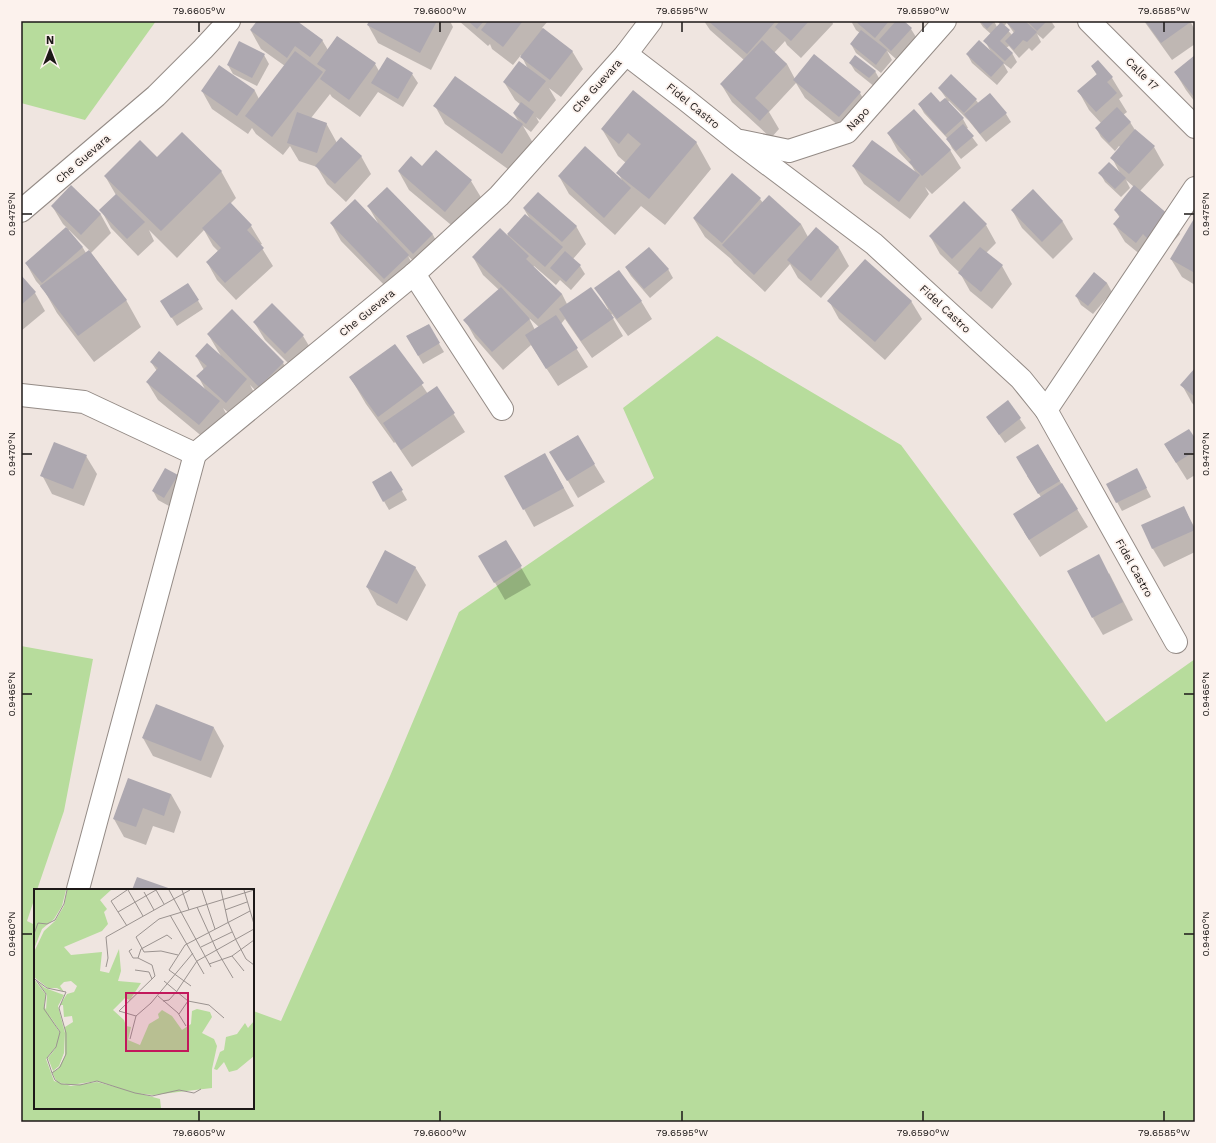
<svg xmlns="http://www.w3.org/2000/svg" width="1216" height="1143" font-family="'Work Sans',sans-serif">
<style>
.green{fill:#b7dc9c}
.shadow{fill:#0003;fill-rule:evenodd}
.building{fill:#ada8b0}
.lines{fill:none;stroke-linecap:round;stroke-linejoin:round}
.minor-casing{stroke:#948b86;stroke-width:24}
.minor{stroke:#fff;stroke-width:22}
.ticks{fill:none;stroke:#1c1817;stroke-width:1.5}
.labels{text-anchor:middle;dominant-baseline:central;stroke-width:3.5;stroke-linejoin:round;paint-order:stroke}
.street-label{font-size:11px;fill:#1c1817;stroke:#fcf2ed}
.inset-road{fill:none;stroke:#9b9390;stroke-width:1}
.view{fill:#c2185b;fill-opacity:0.15;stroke:#c2185b;stroke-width:2}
.inset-edge{fill:none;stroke:#1c1817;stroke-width:2}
.neatline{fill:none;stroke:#1c1817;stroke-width:1.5}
.ticks-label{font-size:10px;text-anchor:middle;fill:#1c1817}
</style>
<rect width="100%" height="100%" fill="#efe5e0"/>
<g class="green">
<polygon points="21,21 156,21 85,120 21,103"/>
<polygon points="717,336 901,445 1106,722 1195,659 1195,1122 21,1122 21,646 93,659 64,811 37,890 35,890 35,897 27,921 35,925 35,1108 253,1108 253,1011 281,1021 390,776 459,612 654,478 623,408"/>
</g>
<g class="shadow">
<polygon points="258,21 296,21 322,40 328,50 375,64 379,71 412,74 418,83 403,107 378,92 360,117 332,97 330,94 311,118 326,123 337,143 361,156 371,174 346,202 327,184 317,167 299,161 290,146 283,155 256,134 252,128 248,134 212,109 202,91 219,67 255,91 259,99 285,66 261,49 251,31"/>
<polygon points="370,21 450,21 453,27 431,70 378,43 368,25"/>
<polygon points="459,21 548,21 542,28 572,51 583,69 561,97 549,88 556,100 540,120 536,117 539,122 531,132 523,126 533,143 512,172 445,124 435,106 519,122 514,114 521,105 515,100 504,82 528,69 521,55 513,65 492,49 490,44 488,46"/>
<polygon points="704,21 832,21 833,24 801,58 787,45 785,41 774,53 787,64 795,79 860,93 870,111 850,135 805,98 796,83 769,112 779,129 771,138 732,102 721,84 744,60 710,30"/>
<polygon points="851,21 896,21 897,22 903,21 911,29 916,37 896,59 887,51 892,60 881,73 856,53 851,44 860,33 856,30"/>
<path d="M979,21H994L997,27L1000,24L997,21H1051L1055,27L1043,39L1037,34L1041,42L1032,51L1029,48L1019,58L1009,46L1006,48L1012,53L1017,62L1011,69L1003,63L1008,72L997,85L972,63L967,54L991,52L985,41L991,34L983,27ZM1007,23L1014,33L1012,35L1004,26Z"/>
<polygon points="1144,21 1190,21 1195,30 1195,44 1172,60"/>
<polygon points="264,55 269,64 257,86 233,74 228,65"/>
<polygon points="1195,56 1195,102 1186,90 1175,72"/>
<polygon points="1098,61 1112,78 1123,96 1119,99 1127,112 1123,115 1130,122 1135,130 1154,147 1164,165 1140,191 1169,216 1180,234 1160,257 1147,260 1125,242 1114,224 1120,218 1115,210 1134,187 1126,180 1130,188 1121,197 1105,182 1100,173 1120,173 1112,158 1121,148 1119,146 1115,151 1101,137 1096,128 1101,123 1089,110 1079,92 1097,75 1092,67"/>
<polygon points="850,63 875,71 880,80 875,87 855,71"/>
<polygon points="939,88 976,100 979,104 1006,114 1011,122 986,142 969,121 949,101 948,102 963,119 968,128 966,129 978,145 961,159 952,148 947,138 924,113 919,104 940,104 946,98"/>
<polygon points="602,129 696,142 711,169 665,225 641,206 615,235 569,194 559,176 622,180 618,173 626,163 618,156"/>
<polygon points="888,133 950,150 961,168 932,194 925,187 929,194 910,219 864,184 853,166 917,175 912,166 898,151"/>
<polygon points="157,159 221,171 236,198 230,204 251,226 262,244 260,245 273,266 236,300 217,280 207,262 218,251 213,246 204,230 177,258 149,230 154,241 138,256 111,228 101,210 116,195 105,176"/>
<polygon points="422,168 471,181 482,199 456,229 409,190 399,172"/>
<path d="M71,186L101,215L111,233L91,253L126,300L141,327L94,362L57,313L44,290L36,281L26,263L67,228L63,224L52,206ZM69,230L90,251L86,253L83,248L68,231Z"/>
<polygon points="387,188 433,235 443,253 424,271 408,256 418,274 395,296 341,241 331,223 378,223 368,206"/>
<polygon points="1033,191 1063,222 1073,239 1053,259 1022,228 1012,210"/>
<polygon points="760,199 763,203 801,224 808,237 816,228 839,248 849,266 821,298 798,278 790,264 765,292 734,263 731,259 705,237 694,219"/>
<path d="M524,209L576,226L586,244L573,259L580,266L585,274L571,290L560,280L556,285L534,266L533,267L562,294L567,304L607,310L608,309L596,288L641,301L652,319L628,336L612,314L611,315L623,336L592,358L565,319L561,324L588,367L558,386L531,345L503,370L475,338L465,320L499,290L483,275L473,257L507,236L525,215L530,219ZM529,318L539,327L535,330Z"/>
<polygon points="1195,219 1195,285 1182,277 1171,259"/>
<polygon points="986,225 996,243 986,253 1002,266 1012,284 992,309 970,291 960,273 940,254 930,236"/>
<polygon points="626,268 668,269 673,278 650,298 631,276"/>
<polygon points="1094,273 1107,283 1112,292 1093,314 1081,305 1076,296"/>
<polygon points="21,277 35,293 45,311 21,331"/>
<polygon points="188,284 203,309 177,326 167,310"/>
<polygon points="829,301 911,301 922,319 885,360 839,319"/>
<polygon points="254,322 303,336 314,354 296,371 265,340"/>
<polygon points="428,325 444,352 423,364 407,336"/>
<polygon points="208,334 283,363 294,380 270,405 250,385 257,398 237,420 223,408 229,419 210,443 158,400 147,382 157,371 151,362 206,391 198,376 204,370 196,356 221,356"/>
<polygon points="395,345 428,394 437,388 465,432 412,467 395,442 394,443 366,404 350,377"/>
<polygon points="1195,370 1195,406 1192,403 1182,385"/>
<polygon points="1008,402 1026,428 1005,443 987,417"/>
<polygon points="577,436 605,482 578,498 551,452"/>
<polygon points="1195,439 1195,475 1187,480 1165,445"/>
<polygon points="1038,445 1088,527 1040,557 1024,532 1041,497 1027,476"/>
<polygon points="86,456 97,474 84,506 52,494 42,475"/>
<polygon points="391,472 407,500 389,510 373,482"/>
<polygon points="555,472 574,506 534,527 524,509"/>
<polygon points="177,476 182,485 169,506 158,500 153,491"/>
<polygon points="1141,478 1151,497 1122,511 1117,502"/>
<polygon points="1183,507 1195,528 1195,552 1164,567 1153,549 1143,526"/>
<polygon points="506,541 531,585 505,600 490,574"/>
<polygon points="415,567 426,585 407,621 377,605 367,587"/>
<polygon points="1109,573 1133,620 1103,635 1093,618"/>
<polygon points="214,728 224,746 211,778 153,756 143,738"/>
<polygon points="171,794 181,812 174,833 153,826 146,845 124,837 114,819"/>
</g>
<g class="building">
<polygon points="257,21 297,21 323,40 310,57 295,46 287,58 250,30"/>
<polygon points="369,21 437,21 420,53 367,25"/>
<polygon points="468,21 484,21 477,29"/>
<polygon points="488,21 523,21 503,47 481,30"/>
<polygon points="708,21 776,21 747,54"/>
<polygon points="780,21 809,21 791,41 775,27"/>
<polygon points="855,21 889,21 875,38"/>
<polygon points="896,21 904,21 912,28 891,51 879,40"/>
<polygon points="980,21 995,21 987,29"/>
<polygon points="1009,21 1025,21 1037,32 1027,42 1023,40 1014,50 1005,41 1015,31 1007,23"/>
<polygon points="1027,21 1047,21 1037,31"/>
<polygon points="1145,21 1192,21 1161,43"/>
<polygon points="1001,22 1010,30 1000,41 1013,53 1005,61 983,41"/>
<polygon points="543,28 573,51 550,80 520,57"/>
<polygon points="861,30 887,50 876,65 850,44"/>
<polygon points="337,36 376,63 349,100 320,79 326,70 317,64"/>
<polygon points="762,40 787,64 755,98 769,111 760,121 720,84"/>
<polygon points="979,40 1004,63 991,77 966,54"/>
<polygon points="239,41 265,54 252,78 227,65"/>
<polygon points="295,51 323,72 272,137 245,116"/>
<polygon points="814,54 861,92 839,117 793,80"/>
<polygon points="855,55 876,71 869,78 849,63"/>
<polygon points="1195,55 1195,98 1174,72"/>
<polygon points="387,57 413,73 398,99 371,83"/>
<polygon points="1098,60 1113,77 1107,82 1117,93 1096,112 1077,91 1097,74 1091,66"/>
<polygon points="519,61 546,81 529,102 503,82"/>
<polygon points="219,65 255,90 237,116 201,91"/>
<polygon points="951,74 977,99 964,113 938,88"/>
<polygon points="455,76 523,124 502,154 433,106"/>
<polygon points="633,90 697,142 649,199 616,173 641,144 628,133 619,144 601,129"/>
<polygon points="931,92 940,102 945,98 964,118 945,135 918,104"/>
<polygon points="990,93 1007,113 980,134 964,114"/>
<polygon points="521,102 534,112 526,124 513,113"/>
<polygon points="1117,107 1131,122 1109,143 1095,128"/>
<polygon points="914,109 951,150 922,176 909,162 911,160 887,133"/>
<polygon points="297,112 327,123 317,153 287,143"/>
<polygon points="963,124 974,136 956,151 946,139"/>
<polygon points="1135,129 1155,146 1129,174 1110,158"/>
<polygon points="182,132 222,171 161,231 104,176 140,140 157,157"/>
<polygon points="341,137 362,156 335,184 315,166"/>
<polygon points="872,140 920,175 899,202 852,166"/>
<polygon points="585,146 631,188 604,218 558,176"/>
<polygon points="436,150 472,180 445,212 398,171 411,156 422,166"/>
<polygon points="1109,162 1126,178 1115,189 1098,173"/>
<polygon points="732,173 761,198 722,243 693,218"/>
<polygon points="71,185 101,214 81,235 51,206"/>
<polygon points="1134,185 1170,216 1149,240 1143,234 1136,243 1113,224 1120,216 1114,210"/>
<polygon points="387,187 433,234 413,254 367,206"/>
<polygon points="1033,189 1063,221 1042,242 1011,210"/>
<polygon points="538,192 577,226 562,242 523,208"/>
<polygon points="116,194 145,222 127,239 99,210"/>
<polygon points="769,195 801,224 754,275 722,245"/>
<polygon points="355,199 409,255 384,279 330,223"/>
<polygon points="964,201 987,224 952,259 929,236"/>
<polygon points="230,202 252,225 247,230 264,248 225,283 206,262 221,248 202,228"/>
<polygon points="525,214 563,247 545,267 507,234"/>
<polygon points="1195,217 1195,273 1170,259"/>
<polygon points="66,227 83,247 42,283 25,263"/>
<polygon points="816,227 839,247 811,281 787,260"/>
<polygon points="500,228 529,256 526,259 562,294 538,319 472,257"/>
<polygon points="649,247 669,269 644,289 625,267"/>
<polygon points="980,247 1003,265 981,292 958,273"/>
<polygon points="89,250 127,300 78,336 40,286"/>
<polygon points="565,251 581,265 566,282 550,268"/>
<polygon points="865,259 912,301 875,342 827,301"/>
<polygon points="619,270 642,301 617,319 594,288"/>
<polygon points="1094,272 1107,283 1088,306 1075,296"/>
<polygon points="21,275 36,292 21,305"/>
<polygon points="188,283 199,300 171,318 160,301"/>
<polygon points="501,287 530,319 492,352 463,320"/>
<polygon points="591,287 614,318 581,341 559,309"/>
<polygon points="272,303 304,335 285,354 253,322"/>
<polygon points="232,309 284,362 259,387 207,334"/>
<polygon points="556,315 578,348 546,369 525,335"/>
<polygon points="429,324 440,343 418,356 406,336"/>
<polygon points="207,343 247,379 226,403 196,376 207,366 195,356"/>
<polygon points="395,344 424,383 378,417 349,377"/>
<polygon points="159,351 220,401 199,425 146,382 158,368 150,362"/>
<polygon points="1195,368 1195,397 1180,385"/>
<polygon points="437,386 455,413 401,450 383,423"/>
<polygon points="1008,400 1021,418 999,435 986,417"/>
<polygon points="1189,429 1195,438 1195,451 1176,463 1164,444"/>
<polygon points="578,435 595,464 567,481 549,452"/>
<polygon points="54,442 87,455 73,489 40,476"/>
<polygon points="1038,444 1060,481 1038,494 1016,457"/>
<polygon points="545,453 564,488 523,510 504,476"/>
<polygon points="165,468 178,475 164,498 152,491"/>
<polygon points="1137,468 1147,488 1116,503 1106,484"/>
<polygon points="391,471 403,490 383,502 372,482"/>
<polygon points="1062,483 1078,509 1029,540 1013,514"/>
<polygon points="1184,506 1195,530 1152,549 1141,525"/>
<polygon points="506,540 522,566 494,583 478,556"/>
<polygon points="385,550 416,567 397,604 366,587"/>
<polygon points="1099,554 1123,602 1092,618 1067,571"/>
<polygon points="156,704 214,727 201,761 142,738"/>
<polygon points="128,778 171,794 164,816 143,808 136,827 113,819"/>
<polygon points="137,877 174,890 132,890"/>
</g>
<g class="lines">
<g class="minor-casing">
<g id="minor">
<polyline points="1089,21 1195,127"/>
<polyline points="626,54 686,100 736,140 874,244 1021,379 1046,410 1176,642"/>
<polyline points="741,141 789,151 847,132 945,21"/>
<polyline points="21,211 156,96 203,49 229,21"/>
<polyline points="414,274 502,409"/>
<polyline points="21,395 84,402 195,454"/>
<polyline points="1046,410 1195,188"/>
<polyline points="195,454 414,274 499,196 626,54 651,21"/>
<polyline points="78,889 195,454"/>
</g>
</g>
<use href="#minor" class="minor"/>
</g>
<path class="ticks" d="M199,22V32M440,22V32M682,22V32M923,22V32M1164,22V32M22,214H32M1184,214H1194M22,454H32M1184,454H1194M22,694H32M1184,694H1194M22,934H32M1184,934H1194M199,1111V1121M440,1111V1121M682,1111V1121M923,1111V1121M1164,1111V1121"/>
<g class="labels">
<g class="street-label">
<text transform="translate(1142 74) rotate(45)">Calle 17</text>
<text transform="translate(597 86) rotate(-48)">Che Guevara</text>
<text transform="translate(693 106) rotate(39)">Fidel Castro</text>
<text transform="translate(858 119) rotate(-46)">Napo</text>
<text transform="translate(83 159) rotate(-41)">Che Guevara</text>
<text transform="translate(945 309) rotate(43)">Fidel Castro</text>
<text transform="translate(367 313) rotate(-39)">Che Guevara</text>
<text transform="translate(1134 568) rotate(61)">Fidel Castro</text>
</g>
</g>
<g transform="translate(34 889)">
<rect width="220" height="220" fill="#efe5e0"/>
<path d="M0,1H32L28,17L20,30L8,40L0,60ZM33,1H77L66,11L73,20L70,23L74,35L68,42L30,58L37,66L68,63L66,82L75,84L85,60L87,82L84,92L107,94L96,111L91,109L79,121L90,131L92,137L97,138L94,151L106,156L115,135L125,129L124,125L128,121L138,127L148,141L157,135L158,122L163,120L176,123L178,128L168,144L180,150L183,157L178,180V199L119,206L101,204L63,192L37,196L23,193L18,183L24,180L31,167V138L39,133L38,127L30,128L29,116H26L33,105L40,103L43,97L37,92L30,93L26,97L30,103L23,99H14L0,88V63L10,42L21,32L30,17ZM0,90L12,106L10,117L25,143L21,159L12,170L20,192L37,197L63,193L126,210L127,219H0ZM4,93L11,99L30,106L24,117L31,144L30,164L25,177L19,182L14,169L21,160L25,141L12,121L13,106ZM220,132V167L203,181L195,183L190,173L183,181L180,180L186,163L190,161L192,148L203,145L211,134L214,139Z" fill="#b7dc9c"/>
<path class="inset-road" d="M93,1L77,12L93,37M94,1L109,27M122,1L130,15M135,1L177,78M148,1L155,21M168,1L181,40M187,1L194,33L202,51L212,70L220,76M210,1L220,35M110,3L120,21M163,18L183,62L199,89M191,21L213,13M84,23L122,1M136,26L170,85M0,45L4,34L13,35L21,31L30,15L33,1M167,58L198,43M98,60L95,62L99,69H104M144,66L127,62L110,63L102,48L125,30L220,1M198,67L210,82M175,75L198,67L220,51M72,78L74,69L72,48L156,1M101,81L115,83L118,90M0,89L2,91L12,105L10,120L26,143L22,158L13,169L18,184L26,178L32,165V144L25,119L32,103L13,99L2,91M130,92L154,112L175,116L190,129M157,97L135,81L151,56L216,22M124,107L144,124L152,137M129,112L135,111L143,102L163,72L220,40M145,125L154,112M102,127L85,122L121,87L118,76L104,69L107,60L133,46L138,50M102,127L117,114L159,64M96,150L102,127M18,184L21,191L27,195L46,196L63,192L101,204L118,207L145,201L160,204L167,200"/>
<path class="view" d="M92,104H154V162H92Z"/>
<rect width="220" height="220" class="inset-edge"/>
</g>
<rect width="1216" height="1143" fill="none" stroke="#fcf2ed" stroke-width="44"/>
<g transform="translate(50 50)" stroke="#fcf2ed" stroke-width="3" paint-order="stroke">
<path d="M0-3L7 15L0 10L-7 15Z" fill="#1c1817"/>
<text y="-6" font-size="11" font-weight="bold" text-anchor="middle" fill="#1c1817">N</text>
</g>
<rect x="22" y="22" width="1172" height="1099" class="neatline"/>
<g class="ticks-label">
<text x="199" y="14">79.6605°W</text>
<text x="440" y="14">79.6600°W</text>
<text x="682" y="14">79.6595°W</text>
<text x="923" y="14">79.6590°W</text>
<text x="1164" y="14">79.6585°W</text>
<text transform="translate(11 214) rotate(-90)" y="4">0.9475°N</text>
<text transform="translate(1205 214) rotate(-90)" y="4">0.9475°N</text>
<text transform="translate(11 454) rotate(-90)" y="4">0.9470°N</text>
<text transform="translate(1205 454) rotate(-90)" y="4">0.9470°N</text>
<text transform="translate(11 694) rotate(-90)" y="4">0.9465°N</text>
<text transform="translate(1205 694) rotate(-90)" y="4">0.9465°N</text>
<text transform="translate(11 934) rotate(-90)" y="4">0.9460°N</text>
<text transform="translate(1205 934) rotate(-90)" y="4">0.9460°N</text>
<text x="199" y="1136">79.6605°W</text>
<text x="440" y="1136">79.6600°W</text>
<text x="682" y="1136">79.6595°W</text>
<text x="923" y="1136">79.6590°W</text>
<text x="1164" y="1136">79.6585°W</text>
</g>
</svg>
